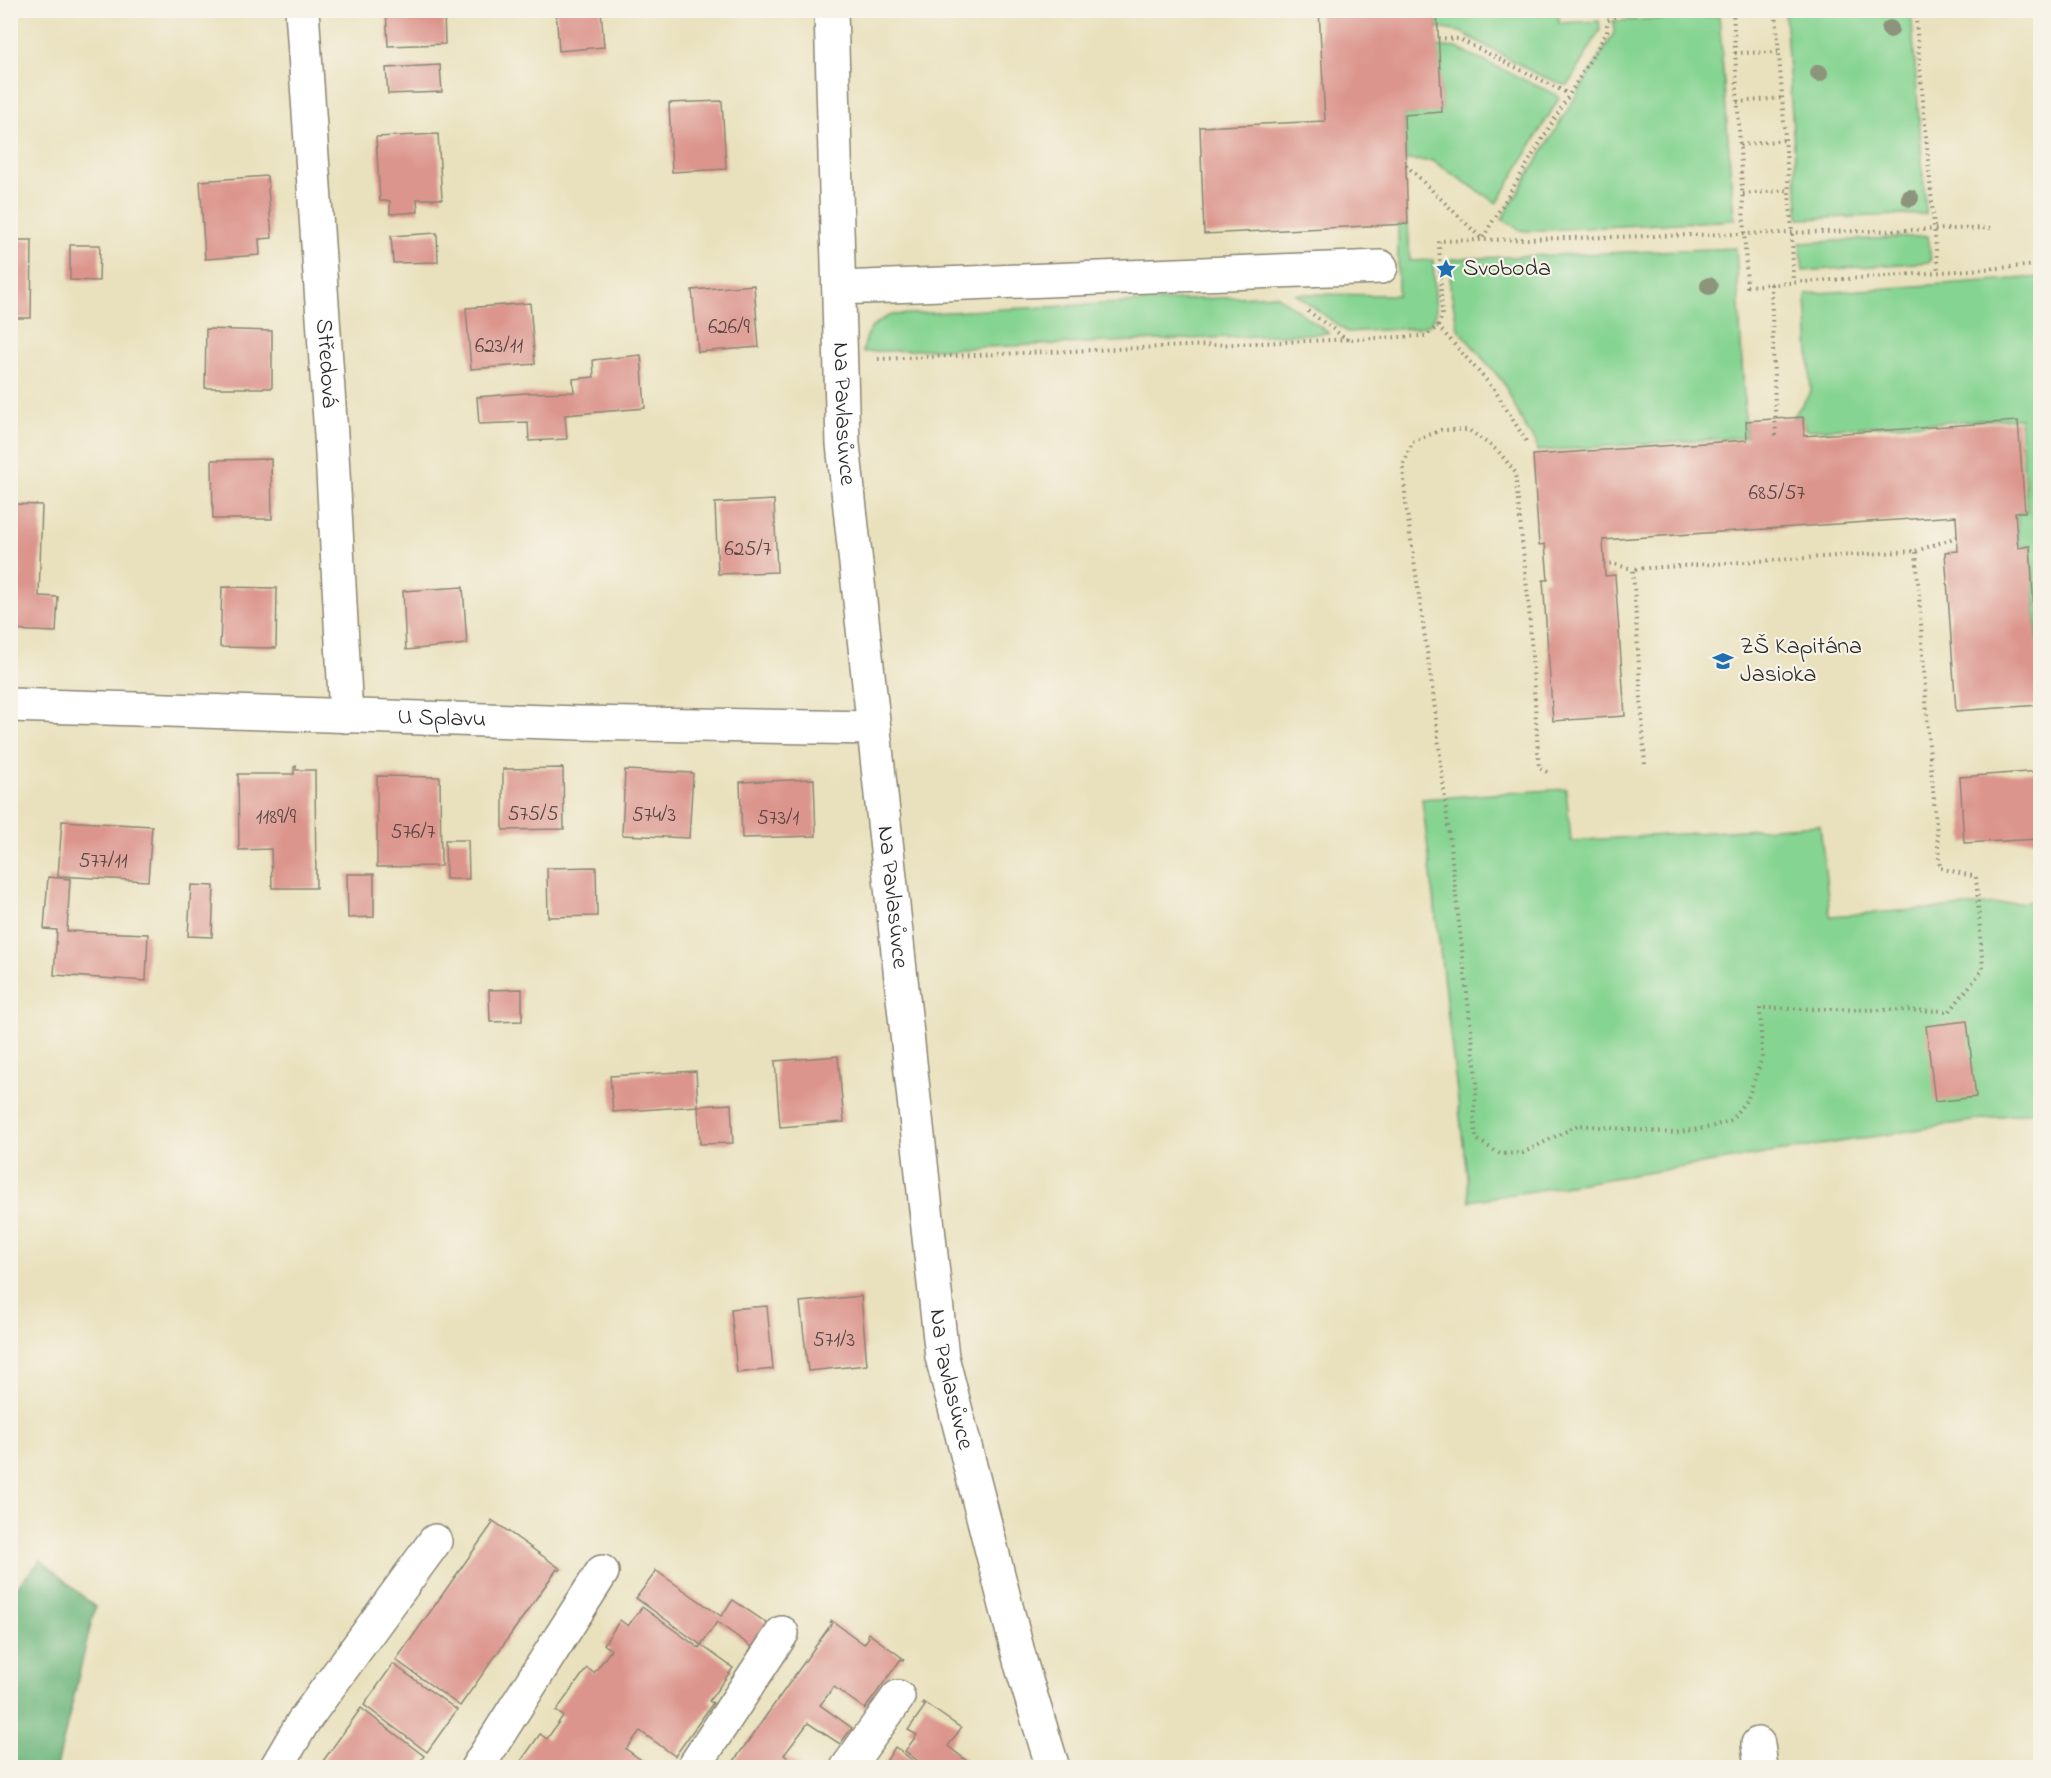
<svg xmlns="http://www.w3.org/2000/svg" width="2051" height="1778" font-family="'Indie Flower',sans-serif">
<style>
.green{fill:#86d492;stroke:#58805e;stroke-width:1.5}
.forest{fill:#6cb67c;stroke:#4c7054;stroke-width:1.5}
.building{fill:#dc958d}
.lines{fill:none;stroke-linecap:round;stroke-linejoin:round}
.minor-casing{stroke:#8a8674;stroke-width:36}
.path{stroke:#8a8674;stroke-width:4;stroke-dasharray:1.5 4.5;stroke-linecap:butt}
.minor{stroke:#fff;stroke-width:33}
.tree{fill:#8d947b}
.labels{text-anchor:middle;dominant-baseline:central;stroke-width:4.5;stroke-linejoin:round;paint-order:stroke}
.number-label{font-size:21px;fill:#574644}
.poi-label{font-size:24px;fill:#2b2b2b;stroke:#f7f3e8;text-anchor:start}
.street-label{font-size:24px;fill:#2b2b2b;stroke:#f7f3e8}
</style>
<rect width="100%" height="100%" fill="#f7f3e8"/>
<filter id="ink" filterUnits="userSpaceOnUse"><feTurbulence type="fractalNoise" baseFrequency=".0167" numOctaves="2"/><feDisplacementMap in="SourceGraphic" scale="12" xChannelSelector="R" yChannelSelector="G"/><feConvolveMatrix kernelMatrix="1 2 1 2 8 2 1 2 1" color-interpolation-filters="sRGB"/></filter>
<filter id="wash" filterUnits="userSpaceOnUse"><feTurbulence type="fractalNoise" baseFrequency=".008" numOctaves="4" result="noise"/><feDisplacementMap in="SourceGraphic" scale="24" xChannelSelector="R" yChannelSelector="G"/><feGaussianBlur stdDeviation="1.35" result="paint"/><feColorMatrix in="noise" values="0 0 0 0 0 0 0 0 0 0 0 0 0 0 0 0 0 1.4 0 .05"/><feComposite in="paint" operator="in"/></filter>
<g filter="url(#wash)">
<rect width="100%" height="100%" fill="#e9e1bd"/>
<g class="green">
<polygon points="1791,10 1911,11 1926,214 1799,219 1785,13 1791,13"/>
<polygon points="1437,11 1558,11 1559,23 1599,21 1600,30 1568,85 1564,85 1536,74 1461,32 1438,28"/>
<polygon points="1719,16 1734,220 1526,231 1520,230 1502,219 1614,33 1613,21"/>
<polygon points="1438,46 1456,48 1557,95 1559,98 1498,202 1495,202 1433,161 1406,160 1404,115 1442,111"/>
<polygon points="1408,224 1410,261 1433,260 1436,313 1431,324 1416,328 1347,332 1296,294 1398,295 1398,225"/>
<polygon points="1928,236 1931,261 1929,262 1803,271 1800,243"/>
<polygon points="1736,248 1746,437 1537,451 1536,441 1528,433 1503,382 1458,329 1450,287 1451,259"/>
<polygon points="2040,277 2040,683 2031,546 2019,545 2017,513 2027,512 2020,418 1806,430 1803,417 1793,417 1811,392 1806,297 1807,294"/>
<path d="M1276,295L1329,333L863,352C867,330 870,325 891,315Z"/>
<polygon points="1566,789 1571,841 1820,825 1830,916 2040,901 2040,1110 1470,1201 1422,799"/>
</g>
<polygon class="forest" points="41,1560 95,1607 57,1767 11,1767 11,1593"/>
<g id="blocks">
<g class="building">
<polygon points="386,10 444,10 445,44 388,46"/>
<polygon points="556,10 601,10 604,47 559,51"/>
<polygon points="1319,10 1437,10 1442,112 1404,115 1408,224 1204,234 1200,127 1325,121"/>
<polygon points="440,65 442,92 388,94 386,68"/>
<polygon points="722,101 726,169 672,172 669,103"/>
<polygon points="438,134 442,199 417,199 418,212 390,214 390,201 380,201 376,137"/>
<polygon points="267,176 272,238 259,239 260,255 205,259 200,181"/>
<polygon points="437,233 438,262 393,263 391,236"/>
<polygon points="10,240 32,240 31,318 10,318"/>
<polygon points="70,245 100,245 99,281 70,280"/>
<polygon points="754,285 759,347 698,352 692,290"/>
<polygon points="530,303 535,364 471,369 466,308"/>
<polygon points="206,329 272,331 272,388 205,388"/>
<polygon points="641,355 645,408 565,415 567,439 529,441 528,422 479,424 477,397 526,393 574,392 573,379 594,377 593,360"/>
<polygon points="1803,417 1804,436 2018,421 2025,512 2015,512 2018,548 2030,546 2040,705 1956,711 1945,552 1958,551 1956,516 1603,540 1605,576 1615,575 1625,716 1553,721 1543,580 1548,580 1545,544 1539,545 1533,455 1747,440 1746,421"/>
<polygon points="271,459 272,519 213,519 212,460"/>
<polygon points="774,500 777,572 718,574 715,503"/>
<polygon points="12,504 42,505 39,596 58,597 56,632 10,630"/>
<polygon points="222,587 277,588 276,648 220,647"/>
<polygon points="463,587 467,644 406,650 403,591"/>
<polygon points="296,766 296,770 315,770 316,888 272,888 271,849 239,850 238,774 294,774 294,767"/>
<polygon points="563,768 564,829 503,830 503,769"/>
<polygon points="625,770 693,773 689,838 622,835"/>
<polygon points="2040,771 2040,839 1964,843 1960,777"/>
<polygon points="377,776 440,777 441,866 377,867"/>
<polygon points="814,779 816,836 742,838 740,782"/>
<polygon points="62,821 152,826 148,881 58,876"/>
<polygon points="445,840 468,840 469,879 446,879"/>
<polygon points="596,867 597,916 548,917 547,868"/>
<polygon points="347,874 374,874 374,917 348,918"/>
<polygon points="48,877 70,879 67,931 148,934 146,981 54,975 57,930 44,929"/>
<polygon points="191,885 214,886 212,937 188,936"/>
<polygon points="522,989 522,1021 490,1022 489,990"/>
<polygon points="1967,1021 1976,1097 1935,1102 1926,1026"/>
<polygon points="838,1056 844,1122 780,1127 775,1061"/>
<polygon points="696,1071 698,1106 613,1112 610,1076"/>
<polygon points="731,1104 733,1143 700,1144 698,1106"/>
<polygon points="861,1296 867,1365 808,1371 800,1302"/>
<polygon points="767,1306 773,1369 737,1373 731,1309"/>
<polygon points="492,1520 561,1569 559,1571 557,1569 460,1706 396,1660 493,1523 491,1522"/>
<polygon points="655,1570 721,1616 733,1600 771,1626 767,1626 752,1647 717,1622 701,1645 636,1598 655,1573"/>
<polygon points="642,1607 699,1648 701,1645 733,1668 709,1701 713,1703 675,1756 640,1731 626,1749 652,1768 516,1768 540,1734 547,1739 563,1716 556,1711 587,1668 594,1673 611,1650 604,1644 620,1620 628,1626"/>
<polygon points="831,1620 864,1644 869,1637 867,1635 868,1633 904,1659 903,1661 901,1659 865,1709 834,1687 820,1705 852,1728 840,1744 808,1723 784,1755 802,1768 729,1768 832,1623 830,1622"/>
<polygon points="393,1664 457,1710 427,1752 364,1705"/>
<polygon points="923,1702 961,1728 948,1746 976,1768 927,1768 905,1751 917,1735 908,1730 925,1706 922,1704"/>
<polygon points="361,1708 424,1756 416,1768 318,1768"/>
<polygon points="895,1747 923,1768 882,1768"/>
</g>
</g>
</g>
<g filter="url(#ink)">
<use href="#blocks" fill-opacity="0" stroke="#8a8674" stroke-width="1.5"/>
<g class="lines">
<g class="minor-casing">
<g id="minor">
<path id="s1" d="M302,10L331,435L346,716"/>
<path id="s2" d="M831,10L843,444L942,1357L1021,1664L1053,1768"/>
<polyline points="839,288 1381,267"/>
<path id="s3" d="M10,705L579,723L874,728"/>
<polyline points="1758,1744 1761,1768"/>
<polyline points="276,1768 303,1722 435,1541"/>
<polyline points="477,1768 602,1572"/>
<polyline points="693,1768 782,1633"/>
<polyline points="847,1768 898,1697"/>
</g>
</g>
<g class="path">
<polyline points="1733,10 1747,286 2040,265"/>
<polyline points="1770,10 1776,14 1792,233 1793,282"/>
<polyline points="1915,10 1938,272"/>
<polyline points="1438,38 1459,39 1569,94"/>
<polyline points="1735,53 1778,52"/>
<polyline points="1737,102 1782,98"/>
<polyline points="1740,145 1785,140"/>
<polyline points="1406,165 1482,239 1607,32 1607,21 1626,10"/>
<polyline points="1743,194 1789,190"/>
<polyline points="1771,284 1776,438"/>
<polyline points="1308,311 1348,340"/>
<polyline points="1438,326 1494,389 1526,441"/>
<polyline points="878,359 1426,336 1438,326 1442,316 1439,241 1993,228"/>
<polyline points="1916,551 1957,537"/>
<polyline points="1604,562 1633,569"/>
<polyline points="1547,772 1539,768 1529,608 1515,472 1498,451 1469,430 1441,430 1412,442 1403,466 1406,505 1433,693 1477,1082 1474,1114 1476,1139 1500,1154 1523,1153 1578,1125 1674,1133 1711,1127 1731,1120 1748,1098 1762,1058 1760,1008 1950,1011 1983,969 1976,877 1940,868 1929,745 1916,551 1633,569 1645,765"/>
</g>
<use href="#minor" class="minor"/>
</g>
<g class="tree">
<circle cx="1890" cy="29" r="9"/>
<circle cx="1819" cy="73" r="9"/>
<circle cx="1910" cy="198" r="9"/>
<circle cx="1709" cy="286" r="9"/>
</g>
</g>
<defs>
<g id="sight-bare" transform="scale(1.62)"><path d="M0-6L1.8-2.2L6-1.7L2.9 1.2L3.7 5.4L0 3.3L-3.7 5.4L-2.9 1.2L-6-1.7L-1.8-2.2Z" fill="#1f6fb2" stroke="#f7f3e8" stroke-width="2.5" paint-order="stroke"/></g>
<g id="school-bare" transform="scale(1.62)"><path d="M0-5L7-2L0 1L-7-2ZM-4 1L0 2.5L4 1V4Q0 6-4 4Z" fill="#1f6fb2" stroke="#f7f3e8" stroke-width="2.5" paint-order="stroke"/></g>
</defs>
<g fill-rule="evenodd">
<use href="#sight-bare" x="1446" y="269"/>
<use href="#school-bare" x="1723" y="661"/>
</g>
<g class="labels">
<g class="number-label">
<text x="729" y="328">626/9</text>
<text x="499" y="347">623/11</text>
<text x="1777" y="494">685/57</text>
<text x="748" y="550">625/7</text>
<text x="533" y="815">575/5</text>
<text x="654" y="816">574/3</text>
<text x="276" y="818">1189/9</text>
<text x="778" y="819">573/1</text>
<text x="413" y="833">576/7</text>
<text x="103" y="862">577/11</text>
<text x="834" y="1341">571/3</text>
</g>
<g class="poi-label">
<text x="1463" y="269">Svoboda</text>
<text x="1740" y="647">ZŠ Kapitána<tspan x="1740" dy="28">Jasioka</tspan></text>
</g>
<g class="street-label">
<text stroke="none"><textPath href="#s1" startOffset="354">Středová</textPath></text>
<text stroke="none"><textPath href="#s2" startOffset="404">Na Pavlasůvce</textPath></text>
<text stroke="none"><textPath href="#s3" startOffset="432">U Splavu</textPath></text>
<text stroke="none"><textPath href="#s2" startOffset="890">Na Pavlasůvce</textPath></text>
<text stroke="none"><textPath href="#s2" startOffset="1376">Na Pavlasůvce</textPath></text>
</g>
</g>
<rect width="2051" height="1778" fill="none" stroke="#f7f3e8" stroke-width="36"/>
</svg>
